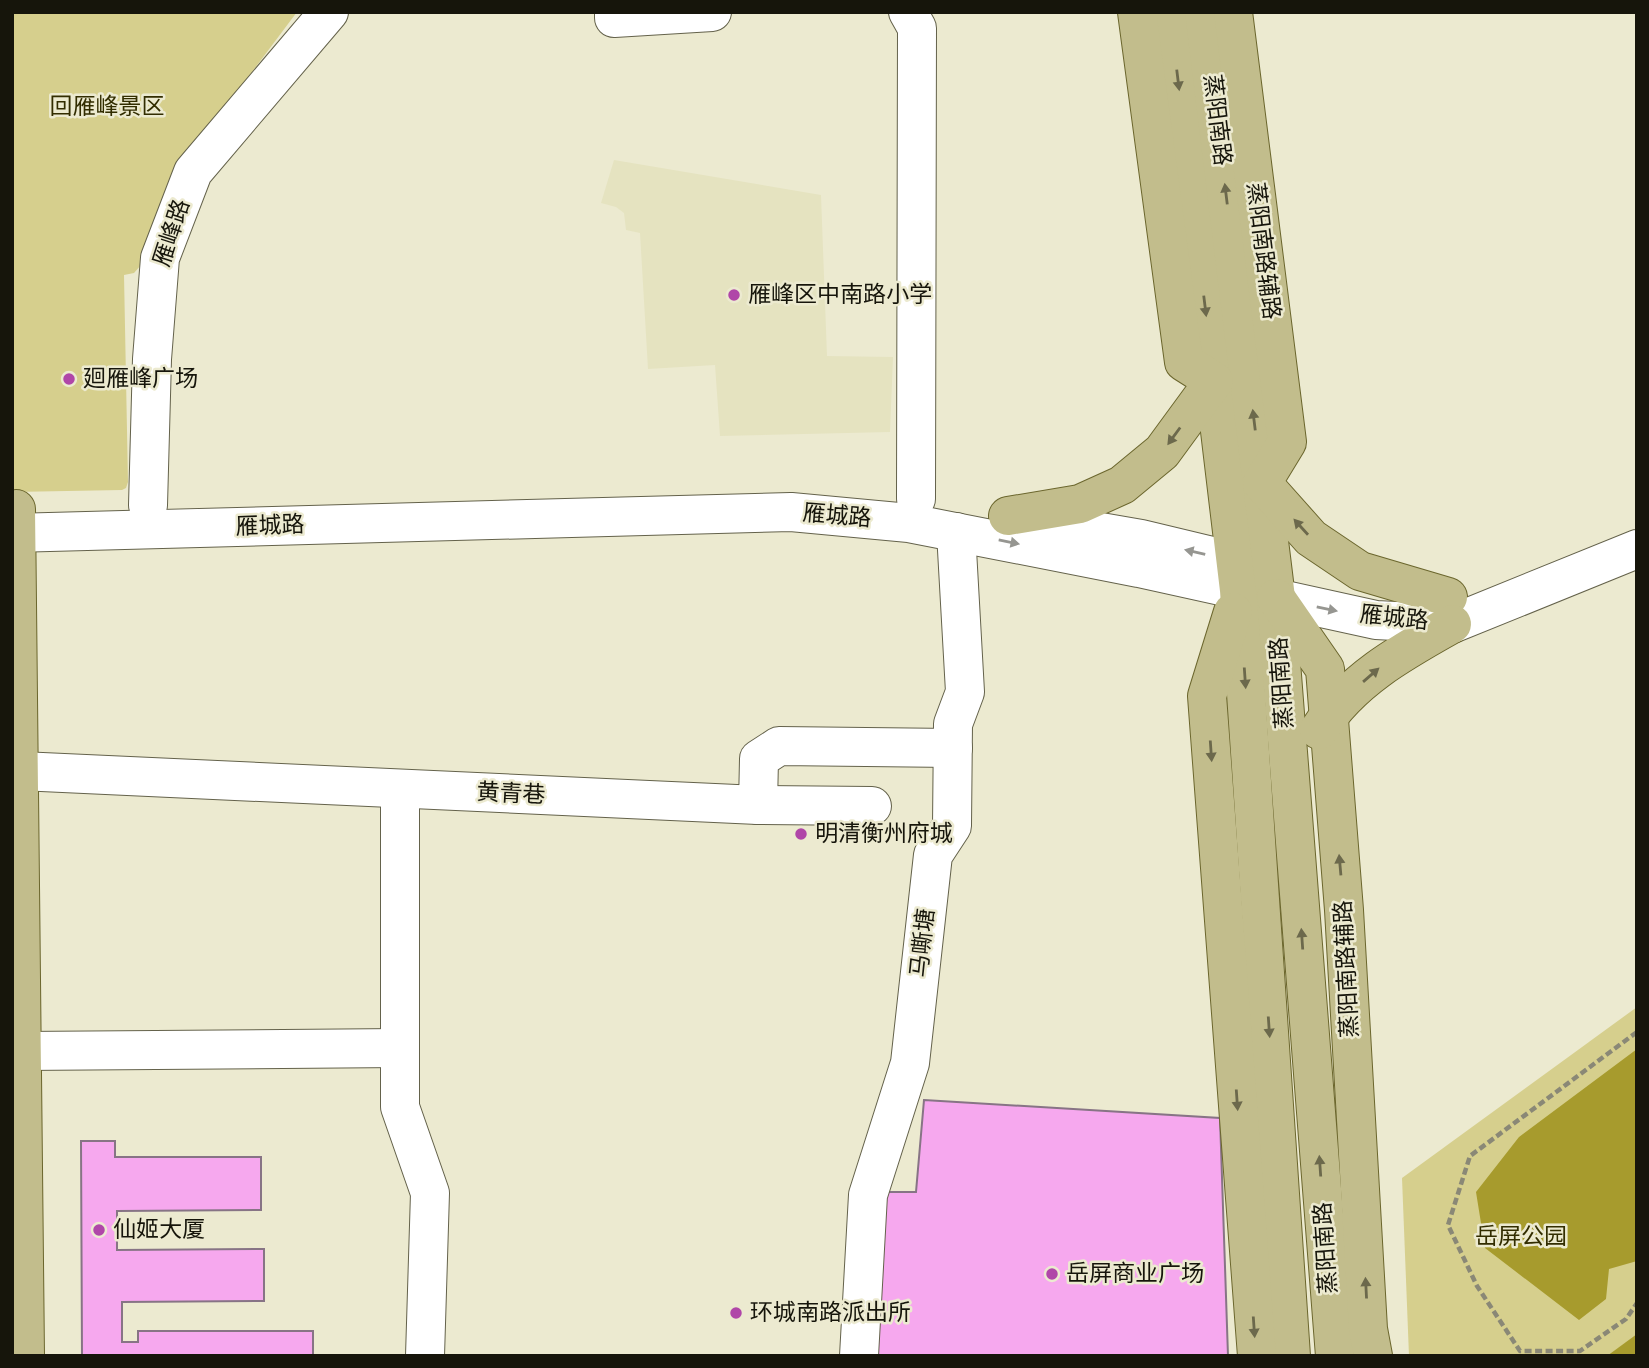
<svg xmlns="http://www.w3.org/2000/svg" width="1649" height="1368" font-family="'Sofia Sans Condensed','Noto Sans SC',sans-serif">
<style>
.built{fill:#e5e3c0}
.green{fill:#d6cf8d}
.water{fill:#a79b2d}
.building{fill:#f6a8ee;stroke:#877485;stroke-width:2}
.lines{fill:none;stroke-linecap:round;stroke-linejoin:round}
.minor-casing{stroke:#64624b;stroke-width:40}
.major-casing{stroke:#6b662d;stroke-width:40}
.path{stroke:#8a8876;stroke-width:4.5;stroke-dasharray:7 3.5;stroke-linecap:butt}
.minor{stroke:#fff;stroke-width:38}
.major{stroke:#c2bd8c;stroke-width:38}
.oneway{fill:#6c694c}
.oneway2{fill:#969691}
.poi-dot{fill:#b046a8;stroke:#ecead0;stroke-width:2.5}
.labels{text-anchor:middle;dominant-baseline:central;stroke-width:5;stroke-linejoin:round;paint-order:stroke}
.park-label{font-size:23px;fill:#322d00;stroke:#ecead0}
.street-label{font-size:23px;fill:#16150b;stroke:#ecead0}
.poi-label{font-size:23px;fill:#16150b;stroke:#ecead0;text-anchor:start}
</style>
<rect width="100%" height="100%" fill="#ecead0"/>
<polygon class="built" points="614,160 821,195 827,356 893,357 890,432 720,436 715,365 648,369 640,233 626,230 624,213 616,207 601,203"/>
<g class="green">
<polygon points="12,12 297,12 189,156 141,265 134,273 124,275 128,482 126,488 122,490 12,492"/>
<polygon points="1637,1007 1637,1356 1409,1356 1402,1178"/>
</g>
<g class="water">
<polygon points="1637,1049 1637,1261 1609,1269 1606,1299 1579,1320 1485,1248 1476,1192 1519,1137"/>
<polygon points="1637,1334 1637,1356 1607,1356"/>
</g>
<g class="building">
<polygon points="924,1100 1220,1118 1228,1356 873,1356 885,1192 916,1192"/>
<polygon points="81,1141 115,1141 115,1157 261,1157 261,1210 117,1211 117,1250 264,1249 264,1301 122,1302 122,1342 138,1342 138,1331 313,1331 313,1356 82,1356"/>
</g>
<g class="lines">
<g class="minor-casing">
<g id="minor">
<polyline points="614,12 614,18 712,12"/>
<polyline points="908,12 917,28 916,499"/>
<polyline points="148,505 152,359 160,258 193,172 329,12"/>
<polyline points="1020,518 1141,539 1266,569"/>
<polyline points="12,533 791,512 909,523 1139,568 1376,620 1452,624 1637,549"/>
<polyline points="20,771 758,805 759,759 779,746 953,748"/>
<polyline points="400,789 400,1107 430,1193 425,1356"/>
<polyline points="758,805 872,806"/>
<polyline points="22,1051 400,1048"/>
<polyline points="859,1356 868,1195 910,1063 933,855 952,826 953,724 965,692 956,532"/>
</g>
</g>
<g class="major-casing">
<g id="major">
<polyline points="1170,12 1239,590 1291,1356"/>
<polyline points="1204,12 1276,598 1335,1356"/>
<polyline points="1233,12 1287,442 1262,483 1311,538 1360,571 1448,597"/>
<polyline points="16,509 25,1356"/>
<polyline points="1008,516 1080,504 1122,485 1162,452 1214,381 1184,362 1137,12"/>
<polyline points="1276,598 1325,669 1344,910 1368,1329 1373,1356"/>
<polyline points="1233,612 1207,696 1257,1356"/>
<path d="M1319,730C1351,680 1402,652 1452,624"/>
</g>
</g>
<polyline class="path" points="1637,1032 1470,1156 1448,1225 1477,1286 1520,1351 1580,1351 1626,1319 1637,1303"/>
<use href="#minor" class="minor"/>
<use href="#major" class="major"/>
</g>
<defs><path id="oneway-solid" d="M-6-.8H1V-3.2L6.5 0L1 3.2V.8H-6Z" transform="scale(1.75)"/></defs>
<g class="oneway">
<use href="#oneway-solid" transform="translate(1178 80) rotate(83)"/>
<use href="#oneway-solid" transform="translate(1226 194) rotate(-97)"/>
<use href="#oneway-solid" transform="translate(1205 306) rotate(83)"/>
<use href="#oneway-solid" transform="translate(1254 420) rotate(-97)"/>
<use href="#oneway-solid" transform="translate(1174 436) rotate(126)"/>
<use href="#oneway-solid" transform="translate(1301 527) rotate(-132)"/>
<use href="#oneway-solid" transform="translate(1371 675) rotate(-41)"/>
<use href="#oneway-solid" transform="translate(1245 678) rotate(86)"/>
<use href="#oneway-solid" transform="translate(1211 751) rotate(86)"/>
<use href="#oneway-solid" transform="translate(1340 865) rotate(-95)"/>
<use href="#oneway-solid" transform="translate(1302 939) rotate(-94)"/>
<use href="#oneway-solid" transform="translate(1269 1027) rotate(86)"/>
<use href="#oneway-solid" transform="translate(1237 1100) rotate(86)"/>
<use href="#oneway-solid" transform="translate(1320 1166) rotate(-94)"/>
<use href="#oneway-solid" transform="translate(1366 1288) rotate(-93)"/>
<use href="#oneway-solid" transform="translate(1254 1327) rotate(86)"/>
</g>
<g class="oneway2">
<use href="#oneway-solid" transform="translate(1009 542) rotate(11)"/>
<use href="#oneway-solid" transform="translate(1195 552) rotate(-167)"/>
<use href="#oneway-solid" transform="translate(1327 609) rotate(12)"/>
</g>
<g class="poi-dot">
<circle cx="734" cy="295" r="7"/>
<circle cx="69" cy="379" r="7"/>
<circle cx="801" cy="834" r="7"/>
<circle cx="99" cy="1230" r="7"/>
<circle cx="1052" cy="1274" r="7"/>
<circle cx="736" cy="1313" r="7"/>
</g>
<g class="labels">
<g class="park-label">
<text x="107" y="107">回雁峰景区</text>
<text x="1521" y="1237">岳屏公园</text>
</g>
<g class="street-label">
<text transform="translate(1217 120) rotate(83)">蒸阳南路</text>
<text transform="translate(172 233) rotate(-72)">雁峰路</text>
<text transform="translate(1263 251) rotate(83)">蒸阳南路辅路</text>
<text transform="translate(837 516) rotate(5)">雁城路</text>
<text transform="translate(270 526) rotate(-2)">雁城路</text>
<text transform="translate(1394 618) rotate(6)">雁城路</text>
<text transform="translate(1282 683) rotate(-94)">蒸阳南路</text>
<text transform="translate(511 794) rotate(3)">黄青巷</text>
<text transform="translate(923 943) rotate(-84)">马嘶塘</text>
<text transform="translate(1347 969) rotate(-93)">蒸阳南路辅路</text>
<text transform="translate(1326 1248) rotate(-94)">蒸阳南路</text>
</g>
<g class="poi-label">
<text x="748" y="295">雁峰区中南路小学</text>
<text x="83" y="379">廻雁峰广场</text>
<text x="815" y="834">明清衡州府城</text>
<text x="113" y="1230">仙姬大厦</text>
<text x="1066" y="1274">岳屏商业广场</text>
<text x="750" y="1313">环城南路派出所</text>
</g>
</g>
<rect width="1649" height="1368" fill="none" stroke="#16150b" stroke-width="28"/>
</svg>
